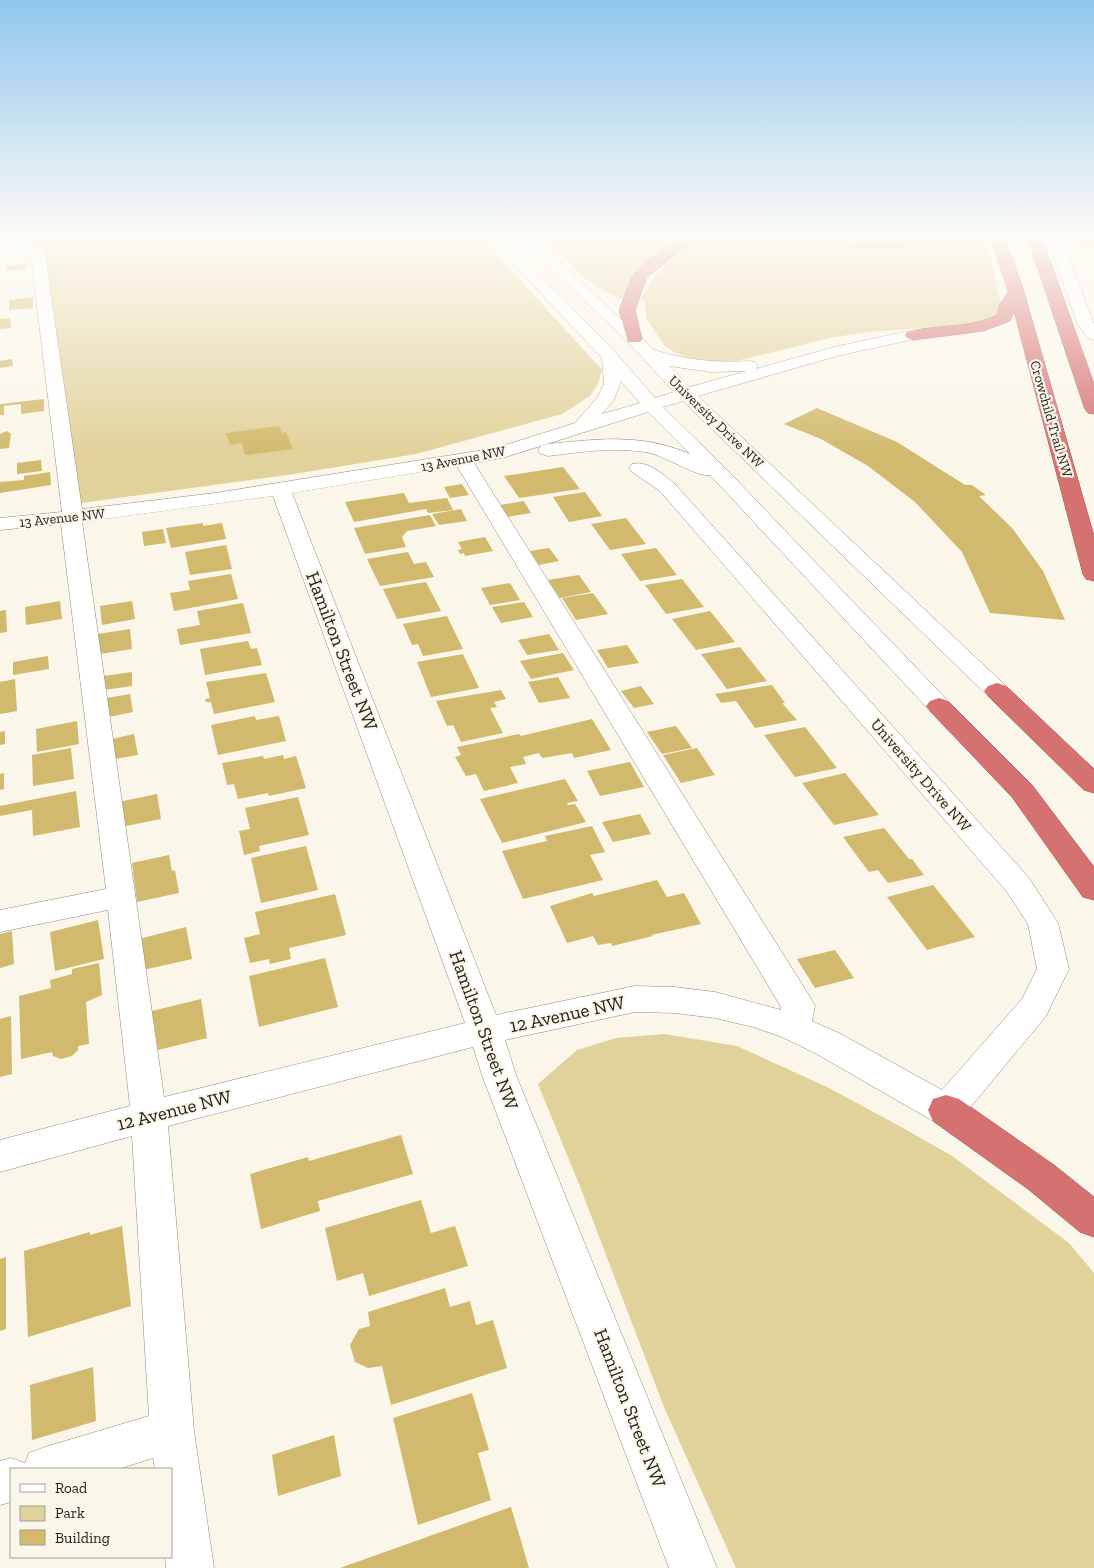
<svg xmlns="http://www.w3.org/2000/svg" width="1094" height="1568" font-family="'Zilla Slab',serif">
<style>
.green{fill:#e1d19a}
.building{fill:#d1ba6d}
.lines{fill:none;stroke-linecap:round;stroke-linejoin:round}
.minor-casing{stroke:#8d8a7e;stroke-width:1}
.highway-casing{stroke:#965453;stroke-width:1}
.minor{fill:#fff;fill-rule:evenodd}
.highway{fill:#d67171;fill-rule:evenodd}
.labels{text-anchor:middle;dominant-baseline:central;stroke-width:4.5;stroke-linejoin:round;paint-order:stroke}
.far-street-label{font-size:14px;fill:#1f1e1a;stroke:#faf6e9}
.street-label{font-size:16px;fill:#1f1e1a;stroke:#faf6e9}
.near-street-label{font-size:19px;fill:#1f1e1a;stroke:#faf6e9}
</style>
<rect width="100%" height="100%" fill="#faf6e9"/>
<g class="green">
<polygon points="21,235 479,235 602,370 598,384 590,396 562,414 416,454 294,474 81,503 45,252"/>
<path d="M540,235H683C660,254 637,270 624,298L618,299L586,279Z"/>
<path d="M702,235H783L820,244L887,249L936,245L976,235H985L1002,307L998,317L983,323L870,332L834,337L732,362L694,360L674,352L664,345L646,318L645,301L641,299C654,271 678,254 702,235Z"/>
<polygon points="817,235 945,235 895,242"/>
<polygon points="1072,235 1094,235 1094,247 1067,245 1065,243"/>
<polygon points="664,1034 737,1046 827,1087 903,1128 952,1156 1018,1205 1069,1243 1094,1273 1094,1568 736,1568 664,1407 579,1184 538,1084 577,1050 616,1038"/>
</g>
<g class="building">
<polygon points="27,264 27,269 7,271 7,266"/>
<polygon points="33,297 33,308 9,310 9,300"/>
<polygon points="10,318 11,328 0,329 0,319"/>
<polygon points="12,359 13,366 0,368 0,361"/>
<polygon points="44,399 44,411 21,414 21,404 4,406 4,415 0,415 0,404"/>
<polygon points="817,408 897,442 965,485 972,485 986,495 979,496 1012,528 1043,571 1065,620 990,613 962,552 915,502 868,466 821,439 784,424"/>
<polygon points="279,426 282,433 286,432 293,449 245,455 242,443 230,445 226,433"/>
<polygon points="7,431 11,434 9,448 0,449 0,434"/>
<polygon points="41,460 42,471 17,474 17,463"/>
<polygon points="563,467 580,489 519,498 504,476"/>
<polygon points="50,472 51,485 0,493 0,482 24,480 24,476"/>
<polygon points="462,484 469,495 450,498 444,487"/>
<polygon points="585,492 602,516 569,522 553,497"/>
<polygon points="404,493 409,503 447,498 453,510 428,513 426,509 354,522 345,502"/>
<polygon points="524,501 531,513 507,517 500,505"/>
<polygon points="461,509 467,521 439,525 432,514"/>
<polygon points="430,515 436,526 407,531 402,537 406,547 365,554 354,528"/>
<polygon points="626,518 646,544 610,550 591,524"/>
<polygon points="203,523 203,526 222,523 226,539 171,548 166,528"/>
<polygon points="163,529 166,543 144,546 142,532"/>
<polygon points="485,537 493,551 465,556 464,553 460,554 458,550 462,549 458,542"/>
<polygon points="226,545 232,569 190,575 185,552"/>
<polygon points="549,548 559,561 539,565 530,551"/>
<polygon points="656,548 677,575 640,581 621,554"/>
<polygon points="408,552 414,564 426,562 434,577 380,586 367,559"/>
<polygon points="231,574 238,599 174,611 170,593 190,590 188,581"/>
<polygon points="579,575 591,592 560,598 548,580"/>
<polygon points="682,579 704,607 666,614 645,585"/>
<polygon points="426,582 441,611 397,619 383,589"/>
<polygon points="510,583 520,600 490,605 481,588"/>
<polygon points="593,593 608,614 576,620 562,598"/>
<polygon points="60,601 62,619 26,625 25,607"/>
<polygon points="132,601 135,619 102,625 100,606"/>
<polygon points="524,602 533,617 501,623 492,607"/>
<polygon points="243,603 251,633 180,645 177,629 200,625 197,611"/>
<polygon points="6,610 7,632 0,633 0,611"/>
<polygon points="710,611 735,642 696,650 672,619"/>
<polygon points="447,616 463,649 423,656 418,644 412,645 403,624"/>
<polygon points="130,629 132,649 100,654 98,634"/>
<polygon points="549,634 559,650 527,655 518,640"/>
<polygon points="248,641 251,649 257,648 262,665 205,675 200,649"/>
<polygon points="627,645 639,663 608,668 597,650"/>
<polygon points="740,647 767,681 727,689 701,654"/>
<polygon points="563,653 574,670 531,679 520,661"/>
<polygon points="463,654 479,688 431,697 417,662"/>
<polygon points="48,656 49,669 13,675 13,662"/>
<polygon points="132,672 132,686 104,690 104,676"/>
<polygon points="266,673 275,702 214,714 211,702 206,702 205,699 210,698 206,682"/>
<polygon points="558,677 570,698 539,703 528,682"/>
<polygon points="15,679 17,711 0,714 0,682"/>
<polygon points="772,685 785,703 782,703 797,720 755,728 736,701 721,703 715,694"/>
<polygon points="641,686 654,704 634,708 621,691"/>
<polygon points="501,690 506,699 494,702 497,707 490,708 503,733 461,742 453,725 447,726 436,701"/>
<polygon points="130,694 133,712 109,717 107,698"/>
<polygon points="255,716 256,720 279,716 286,741 218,755 211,725"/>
<polygon points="592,719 611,750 574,758 572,753 542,758 539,753 523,757 526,764 510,767 518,783 484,791 476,774 466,776 455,757 461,755 457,747 519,734 521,736"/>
<polygon points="77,721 79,744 37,752 36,729"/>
<polygon points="676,726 692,748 662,754 647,732"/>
<polygon points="805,727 837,768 795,777 764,735"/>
<polygon points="5,731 5,744 0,745 0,732"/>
<polygon points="134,734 138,755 115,759 112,739"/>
<polygon points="71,748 74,779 33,786 32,755"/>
<polygon points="697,748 715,775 681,783 663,755"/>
<polygon points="283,755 284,759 296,756 306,788 269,796 268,793 238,799 234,784 227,785 222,763 263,756 264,759"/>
<polygon points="630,762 644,787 600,796 587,771"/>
<polygon points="4,773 4,789 0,790 0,774"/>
<polygon points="845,773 879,815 834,825 802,783"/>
<polygon points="565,779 578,801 567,803 568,805 575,804 586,822 502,843 480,799"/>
<polygon points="76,791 80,827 33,836 32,810 0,816 0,806"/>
<polygon points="157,794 161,819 121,827 118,802"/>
<polygon points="298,797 309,835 259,846 260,851 244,855 239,831 250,829 245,808"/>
<polygon points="640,814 651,834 613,842 602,822"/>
<polygon points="592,826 605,852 590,855 603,880 523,899 502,851 547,841 545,836"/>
<polygon points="884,828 909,859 912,859 924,875 888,883 878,870 869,872 843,837"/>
<polygon points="306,846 318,890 261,903 251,858"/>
<polygon points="169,855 172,871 175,870 179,893 137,902 132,863"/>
<polygon points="657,880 667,897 684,893 701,924 651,935 653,936 612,946 611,943 598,945 593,936 567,943 550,906 592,893 594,896"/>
<polygon points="933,885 975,937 927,950 887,897"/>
<polygon points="335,894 346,935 289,948 291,959 270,964 269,959 250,963 244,938 260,934 255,912"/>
<polygon points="98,920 104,959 55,971 50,932"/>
<polygon points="186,927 192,959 143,970 139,939"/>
<polygon points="12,931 14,964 0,968 0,934"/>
<polygon points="835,950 854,978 815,988 797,959"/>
<polygon points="325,958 338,1007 259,1027 249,976"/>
<polygon points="99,963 102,995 86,1002 89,1044 78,1046 78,1050 72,1056 61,1059 53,1056 52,1052 21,1059 19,996 51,988 50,980 72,974 72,969"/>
<polygon points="201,999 207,1038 158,1050 152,1011"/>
<polygon points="11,1016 12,1074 0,1077 0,1019"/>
<polygon points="401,1135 413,1174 318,1201 320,1211 261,1229 250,1174 308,1157 309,1161"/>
<polygon points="421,1200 431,1233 455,1226 468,1266 369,1296 363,1273 337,1281 325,1228"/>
<polygon points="122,1226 131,1306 28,1337 24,1251 90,1232 90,1235"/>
<polygon points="6,1257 6,1329 0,1331 0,1259"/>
<polygon points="445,1288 450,1307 470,1301 476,1325 493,1320 507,1368 391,1405 382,1366 368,1368 355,1362 350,1345 359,1329 370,1326 368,1312"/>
<polygon points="93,1367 96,1421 32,1440 30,1385"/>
<polygon points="472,1393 489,1450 478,1453 491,1500 418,1525 393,1418"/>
<polygon points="334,1435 341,1476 278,1496 272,1455"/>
<polygon points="511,1507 529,1568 340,1568"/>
</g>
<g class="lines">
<g class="minor-casing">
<g id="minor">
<path d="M4,235H20L45,255L82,509L215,493L496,448L575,423L597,398L604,384L602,358L486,235H501L616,353L655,398L674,392L628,342L516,235H531L654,350C686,360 716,363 749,361L755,362L758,366L756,369L834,347L913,330L919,332L921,335L919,338L837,356L698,396L1006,686L1010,691L1006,696L997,699L988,696L683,401L663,407L730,473L948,701L952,706L948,711L939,714L930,711L710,475C695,477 663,454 645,452C613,447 580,452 548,456L541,454L538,450L541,446L548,444C599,439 641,433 690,454L648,412L506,457L474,463L810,997L815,1006L812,1021L839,1033L942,1090L1022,999L1037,969L1028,924L1007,892L660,491L632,472L629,468L632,464C648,460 662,474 674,483L1029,878L1058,923L1069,969L1046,1016L959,1121L946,1125L933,1121L815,1053L782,1037L753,1027L715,1018L675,1013L635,1012L505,1040L516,1075L717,1568H669L482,1075L473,1047L168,1126L194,1431L214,1568H166L165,1557H171V1469H155L153,1458L118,1469H11V1502L0,1505V1461L11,1458L25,1463L29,1453L45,1447L149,1416L132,1136L0,1172V1140L130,1106L108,910L0,932V910L106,889L61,524L0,530V518L62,512L31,257ZM669,366L711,372L747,371L690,387ZM621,381L640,403L602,414L614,400ZM457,466L781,1007V1010L715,992L675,987L635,986L496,1015L292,493ZM273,496L465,1023L164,1097L82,522Z"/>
<polygon points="1055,235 1069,235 1064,242 1065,247 1094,324 1094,340 1088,338 1077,323 1051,247 1050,242"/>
</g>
</g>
<g class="highway-casing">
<g id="highway">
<polygon points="685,235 701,235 647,277 635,310 642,339 640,342 628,342 619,310 633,275 647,261"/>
<path d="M795,235H828L880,239L964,235L962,238C908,251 851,251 797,238Z"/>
<path d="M990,235H1004L1024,292L1094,536V581L1086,579L1083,574L1014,311L1010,321L983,331L913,340L907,338L905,335L907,332C937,324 969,329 997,315L999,306L1008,292Z"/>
<polygon points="1027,235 1041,235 1094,384 1094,414 1088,413 1085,409"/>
<polygon points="997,683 1006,686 1094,769 1094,793 1084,790 988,696 984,691 988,686"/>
<polygon points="939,698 948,701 1032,785 1094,867 1094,900 1083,897 1012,797 930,711 926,706 930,701"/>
<polygon points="946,1095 959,1099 1054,1165 1094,1197 1094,1237 1080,1232 1028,1189 933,1121 928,1110 933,1099"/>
</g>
</g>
<use href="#minor" class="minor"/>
<use href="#highway" class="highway"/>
</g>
<linearGradient id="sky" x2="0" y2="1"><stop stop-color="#91c6ee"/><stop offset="0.52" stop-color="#fdfbf5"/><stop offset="1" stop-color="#fdfbf5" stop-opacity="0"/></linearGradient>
<rect width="1094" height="455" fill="url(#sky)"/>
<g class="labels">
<g class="far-street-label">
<text transform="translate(1051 419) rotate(74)">Crowchild Trail NW</text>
<text transform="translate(716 422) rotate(44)">University Drive NW</text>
<text transform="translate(463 459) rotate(-11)">13 Avenue NW</text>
<text transform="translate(62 518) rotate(-6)">13 Avenue NW</text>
</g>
<g class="street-label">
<text transform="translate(921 775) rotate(49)">University Drive NW</text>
</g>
<g class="near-street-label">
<text transform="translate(342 651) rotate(69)">Hamilton Street NW</text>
<text transform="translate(567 1014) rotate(-12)">12 Avenue NW</text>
<text transform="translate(484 1030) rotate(70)">Hamilton Street NW</text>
<text transform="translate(174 1110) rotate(-14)">12 Avenue NW</text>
<text transform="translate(630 1408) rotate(69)">Hamilton Street NW</text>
</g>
</g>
<rect x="10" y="1468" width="162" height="90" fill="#faf6e9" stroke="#a2a096"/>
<rect x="20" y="1484" width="25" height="8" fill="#ffffff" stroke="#a2a096"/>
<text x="55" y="1493" font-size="15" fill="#1f1e1a">Road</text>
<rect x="20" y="1506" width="25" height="15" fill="#e1d19a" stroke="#a2a096"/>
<text x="55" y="1518" font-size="15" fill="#1f1e1a">Park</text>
<rect x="20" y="1530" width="25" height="15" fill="#d1ba6d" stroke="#a2a096"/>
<text x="55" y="1543" font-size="15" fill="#1f1e1a">Building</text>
</svg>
